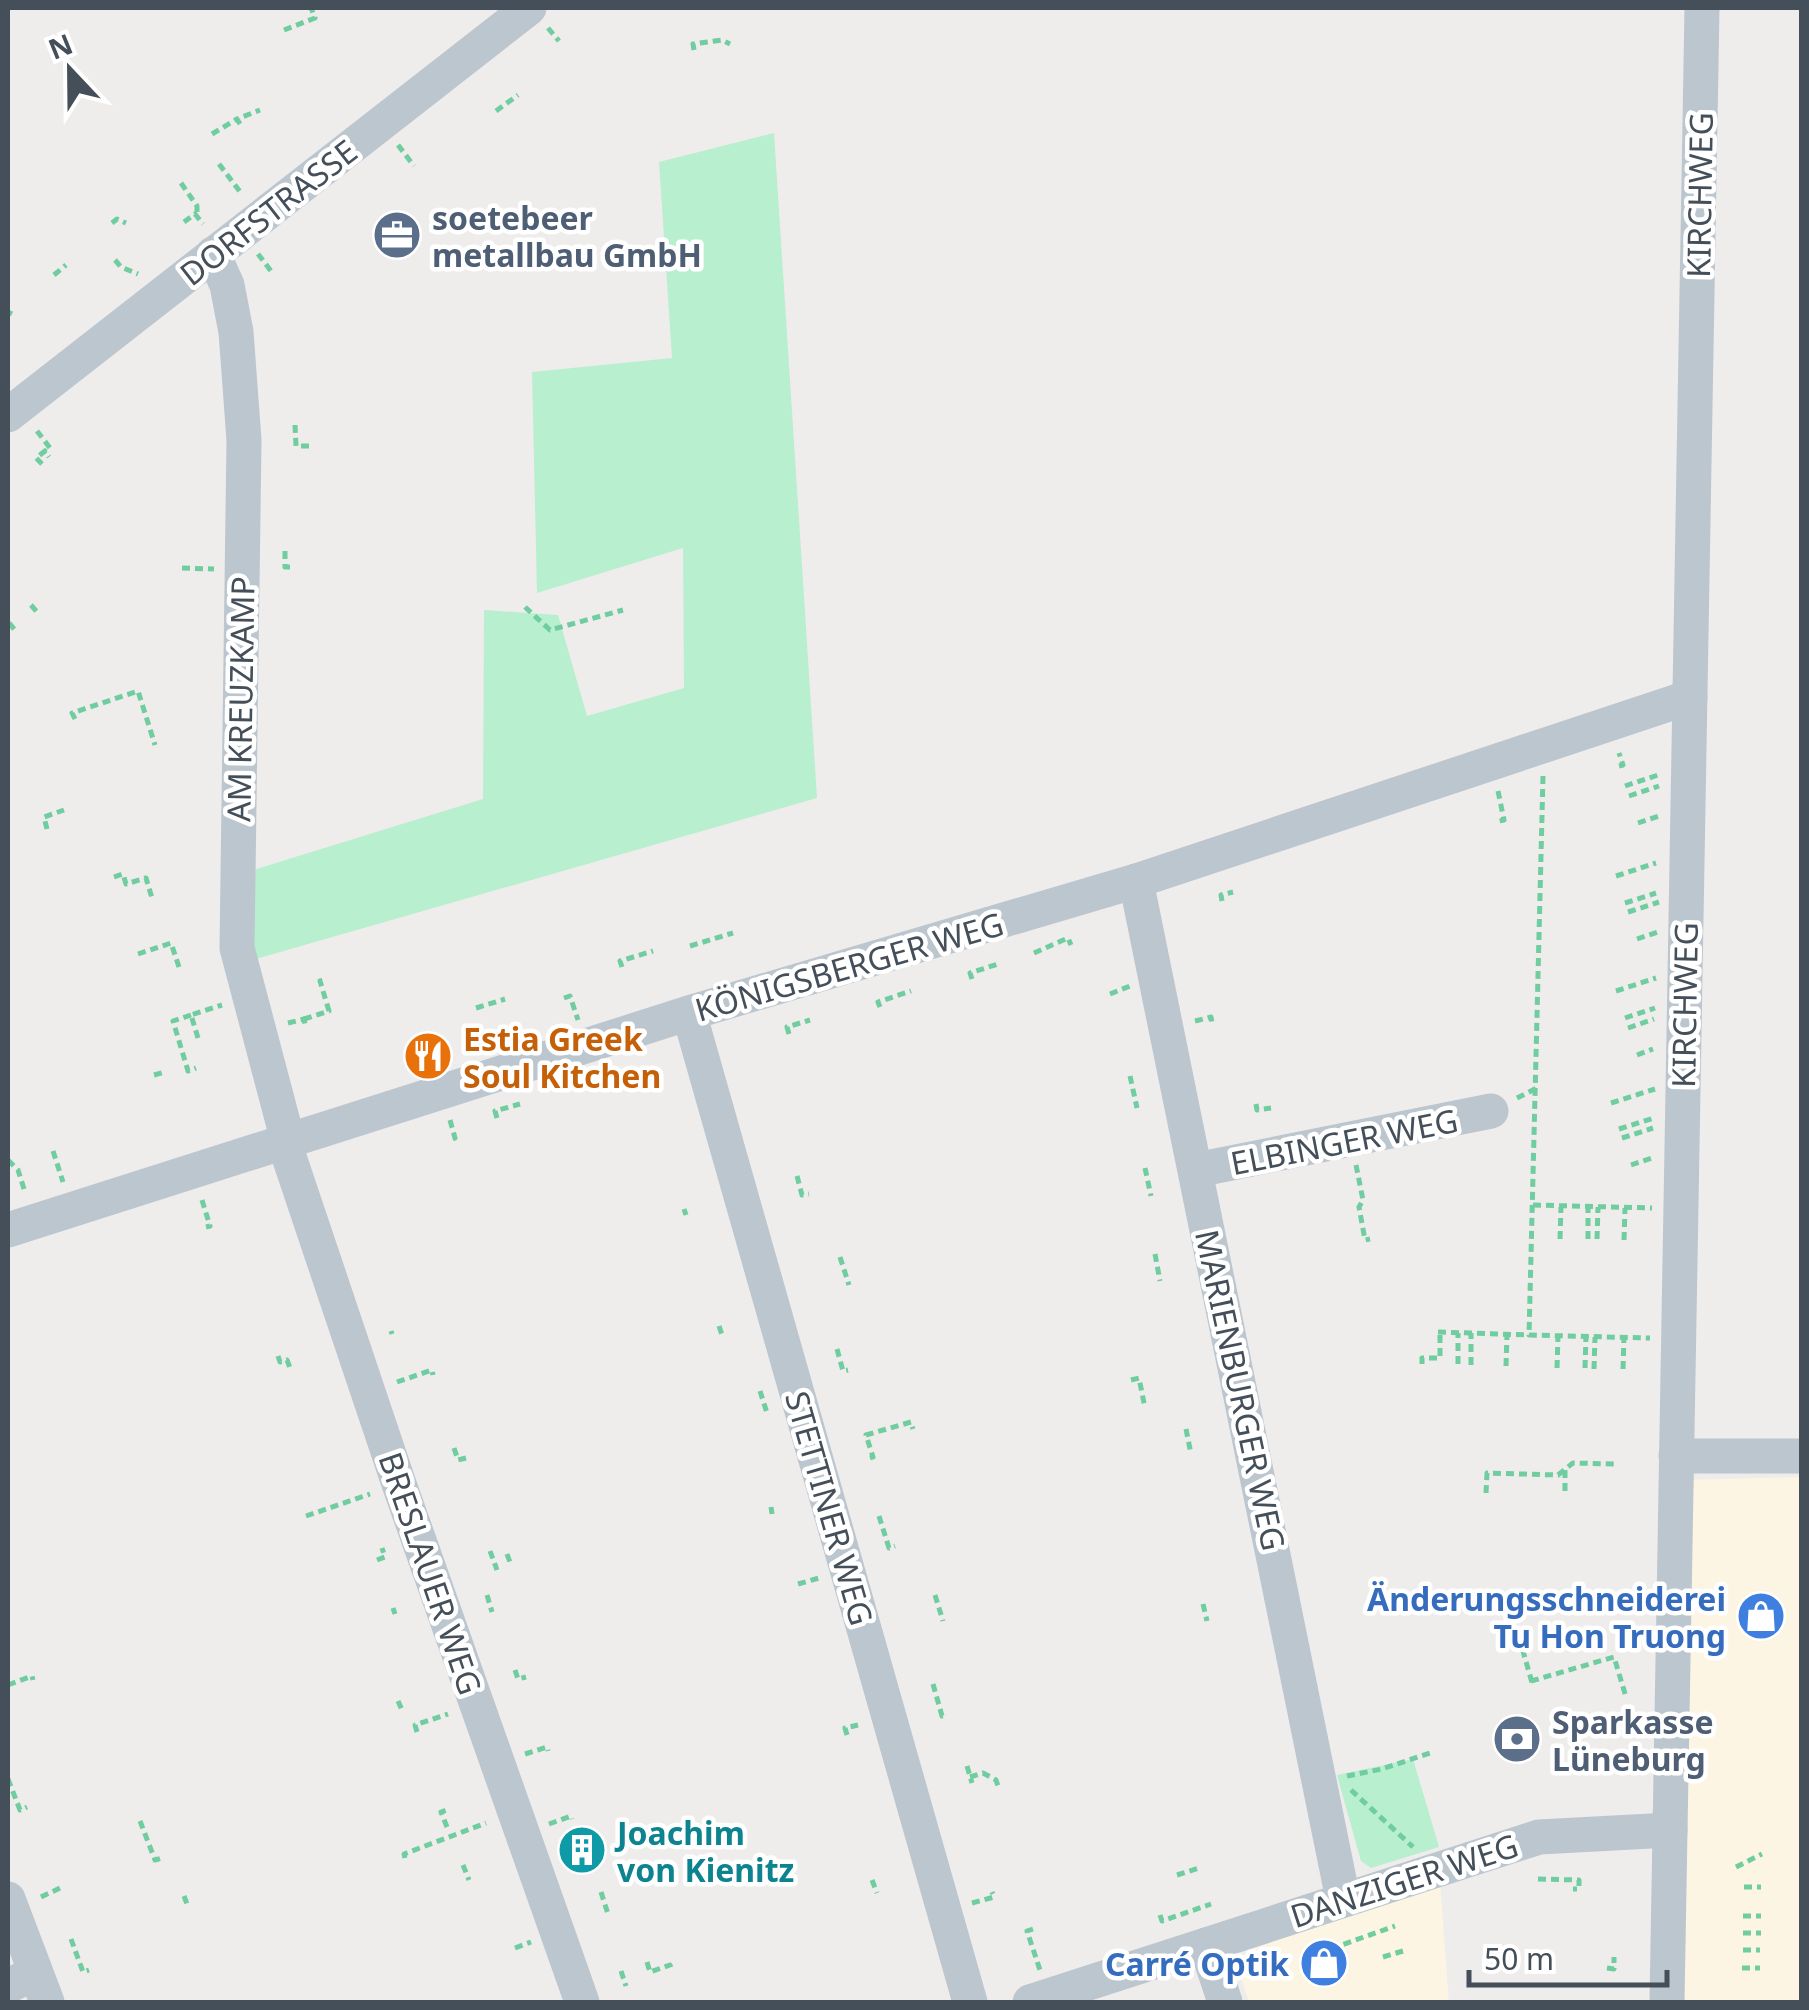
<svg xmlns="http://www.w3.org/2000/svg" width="1809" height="2010" font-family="'Noto Sans',sans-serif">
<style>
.commercial{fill:#fcf5e3}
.green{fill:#b8efce}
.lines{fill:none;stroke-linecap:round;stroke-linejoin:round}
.path{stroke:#6fcda0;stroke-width:5;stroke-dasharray:8 5;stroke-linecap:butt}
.minor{stroke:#bcc6cf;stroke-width:35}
.labels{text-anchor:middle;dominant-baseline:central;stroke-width:9;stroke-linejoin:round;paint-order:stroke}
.street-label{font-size:32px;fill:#444f5a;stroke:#fff}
.service-label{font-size:32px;font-weight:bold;fill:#4e5e75;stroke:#fff;text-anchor:start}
.food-label{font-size:32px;font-weight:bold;fill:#c56008;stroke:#fff;text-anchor:start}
.shop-label{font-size:32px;font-weight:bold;fill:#366cbe;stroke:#fff;text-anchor:end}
.culture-label{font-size:32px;font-weight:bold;fill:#0d838f;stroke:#fff;text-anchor:start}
</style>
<rect width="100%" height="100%" fill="#efecec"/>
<g class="commercial">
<polygon points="1801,1477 1801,2002 1673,2002 1684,1480"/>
<polygon points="1440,1882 1449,2002 1249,2002 1238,1968 1249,1945"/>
</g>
<g class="green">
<polygon points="774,133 817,798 249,961 253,870 483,799 484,610 558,615 587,716 684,688 683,548 537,593 532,372 672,358 659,162"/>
<polygon points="1413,1759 1439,1847 1371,1868 1361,1861 1337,1775"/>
</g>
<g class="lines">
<g class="path">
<polyline points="548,28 559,41"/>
<polyline points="284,30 315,18 311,8"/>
<polyline points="694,50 693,44 722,40 730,44"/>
<polyline points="496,111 518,95"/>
<polyline points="240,124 237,119 260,110"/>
<polyline points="212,134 237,119"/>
<polyline points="398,145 414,166"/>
<polyline points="219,164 241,193"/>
<polyline points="181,183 197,206 197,214"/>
<polyline points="184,222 195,214 203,224"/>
<polyline points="112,223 117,219 126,223"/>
<polyline points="258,254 271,271"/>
<polyline points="115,260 121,267 138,274"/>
<polyline points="54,275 66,265"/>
<polyline points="8,312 12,314"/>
<polyline points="295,425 296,446 309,446 309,450"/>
<polyline points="37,431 50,448 45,451"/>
<polyline points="42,464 36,458 45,451 49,457"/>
<polyline points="285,551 285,567 291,567"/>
<polyline points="182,568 214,569"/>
<polyline points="31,605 37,612"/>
<polyline points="525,607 550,630 623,610"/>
<polyline points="9,623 15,630"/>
<polyline points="75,719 72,713 138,691 155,745"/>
<polyline points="1619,766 1623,765 1619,753"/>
<polyline points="1543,776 1529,1335 1650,1338"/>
<polyline points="1625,786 1661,774"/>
<polyline points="1498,791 1504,820 1499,821"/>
<polyline points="1629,796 1659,786"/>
<polyline points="1638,823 1659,816"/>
<polyline points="47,829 44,817 64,810"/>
<polyline points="1616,876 1656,863"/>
<polyline points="114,877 123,874 126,884 146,878 152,898"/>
<polyline points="1222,901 1221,895 1233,892"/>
<polyline points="1625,903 1656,893"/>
<polyline points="1628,912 1659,902"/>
<polyline points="1637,939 1658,932"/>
<polyline points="690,946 733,933"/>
<polyline points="1034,953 1068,938 1071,945"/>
<polyline points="138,954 171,943 179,967"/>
<polyline points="622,967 620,961 653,951"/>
<polyline points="972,979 970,973 998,964"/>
<polyline points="1616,991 1656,978"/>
<polyline points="1110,994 1130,986"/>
<polyline points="564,998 570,996 578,1020"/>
<polyline points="880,1007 878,1002 911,991"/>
<polyline points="476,1008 505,999"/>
<polyline points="191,1015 173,1021 188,1071 196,1068"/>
<polyline points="1625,1018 1655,1008"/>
<polyline points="304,1019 329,1011 320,981 325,980"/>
<polyline points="1195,1021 1211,1017 1212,1022"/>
<polyline points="288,1023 304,1019 305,1024"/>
<polyline points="1628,1028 1654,1019"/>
<polyline points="789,1034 787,1027 810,1020"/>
<polyline points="198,1038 191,1015 222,1005"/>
<polyline points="1637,1055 1653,1049"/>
<polyline points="154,1075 165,1072"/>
<polyline points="1130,1076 1137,1108"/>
<polyline points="1517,1098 1537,1088"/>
<polyline points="1611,1103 1655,1089"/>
<polyline points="1256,1104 1257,1110 1271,1108"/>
<polyline points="497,1118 495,1111 520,1104"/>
<polyline points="450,1120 455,1138 451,1139"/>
<polyline points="1619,1129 1654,1118"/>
<polyline points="1622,1138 1653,1128"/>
<polyline points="53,1151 63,1182"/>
<polyline points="8,1160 18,1170 25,1192"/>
<polyline points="1356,1165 1363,1200 1359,1207 1365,1240 1370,1239"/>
<polyline points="1631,1165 1652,1158"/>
<polyline points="1145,1168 1151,1196"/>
<polyline points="797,1176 802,1195 809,1194"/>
<polyline points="202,1200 210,1226 206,1227"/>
<polyline points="1533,1205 1652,1208"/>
<polyline points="684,1209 686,1215"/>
<polyline points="1560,1239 1561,1207"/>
<polyline points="1588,1239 1588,1207"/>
<polyline points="1597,1239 1598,1207"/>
<polyline points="1624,1240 1625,1208"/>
<polyline points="1155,1254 1160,1281"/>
<polyline points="840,1257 849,1285"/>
<polyline points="719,1326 722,1335"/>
<polyline points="391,1331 392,1334"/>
<polyline points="1438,1332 1529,1335"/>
<polyline points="837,1349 843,1371 848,1370"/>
<polyline points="278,1356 280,1362 287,1360 290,1368"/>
<polyline points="1422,1364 1422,1358 1440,1358 1440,1333"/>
<polyline points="1458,1364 1458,1333"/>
<polyline points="1471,1365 1471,1333"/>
<polyline points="1506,1366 1507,1334"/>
<polyline points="1557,1368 1558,1336"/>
<polyline points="1585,1368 1586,1336"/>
<polyline points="1594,1369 1595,1337"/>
<polyline points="1623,1369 1624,1337"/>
<polyline points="1131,1380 1139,1378 1145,1408"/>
<polyline points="397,1382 432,1370 433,1375"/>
<polyline points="760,1391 767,1413"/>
<polyline points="1186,1429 1191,1454"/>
<polyline points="454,1448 458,1460 466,1458"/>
<polyline points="870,1458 873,1457 866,1435 911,1422 913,1429"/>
<polyline points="1565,1491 1565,1470"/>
<polyline points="1486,1493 1487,1473 1558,1475 1573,1463 1615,1464"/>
<polyline points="771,1507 772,1514"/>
<polyline points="306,1516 370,1494"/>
<polyline points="879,1516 889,1548 895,1546"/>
<polyline points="490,1551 497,1570"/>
<polyline points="507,1554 511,1565"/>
<polyline points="377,1560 385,1557 382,1548"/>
<polyline points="798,1584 819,1578"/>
<polyline points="487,1595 492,1612"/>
<polyline points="935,1595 943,1621"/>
<polyline points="1203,1604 1207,1621"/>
<polyline points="393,1608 395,1614"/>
<polyline points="1519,1637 1533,1686"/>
<polyline points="515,1670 518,1679 526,1677"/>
<polyline points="1531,1681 1614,1657 1626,1697"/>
<polyline points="933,1684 942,1716 946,1715"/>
<polyline points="8,1685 32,1676 33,1680"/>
<polyline points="398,1701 402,1710"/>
<polyline points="417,1732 415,1725 448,1714"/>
<polyline points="847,1735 845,1728 858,1725"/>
<polyline points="525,1754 547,1747 548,1751"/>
<polyline points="967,1766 972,1783"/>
<polyline points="1347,1776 1382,1769 1433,1752"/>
<polyline points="970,1777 983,1773 996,1780 998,1786"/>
<polyline points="8,1779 20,1810 27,1807"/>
<polyline points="1351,1790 1413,1847"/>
<polyline points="140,1821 155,1860 162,1858"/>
<polyline points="549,1824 571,1816 572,1819"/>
<polyline points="447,1827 441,1812 447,1810"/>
<polyline points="405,1858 404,1854 486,1823"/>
<polyline points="463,1865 469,1880"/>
<polyline points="1736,1867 1762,1854"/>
<polyline points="1177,1875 1199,1868"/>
<polyline points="1538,1879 1579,1880 1579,1889 1573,1889"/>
<polyline points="872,1880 877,1893"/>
<polyline points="1744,1887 1761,1887"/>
<polyline points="601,1892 608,1914"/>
<polyline points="184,1896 187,1904"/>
<polyline points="41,1897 64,1886"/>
<polyline points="972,1903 994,1897 992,1892"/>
<polyline points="1160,1915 1162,1921 1211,1904"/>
<polyline points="1743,1916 1761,1916"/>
<polyline points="1033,1929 1027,1931 1040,1970"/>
<polyline points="1743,1933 1761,1933"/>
<polyline points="71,1939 83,1972 89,1970"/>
<polyline points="515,1948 531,1942"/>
<polyline points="1743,1950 1760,1950"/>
<polyline points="1319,1953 1395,1926"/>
<polyline points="1383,1957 1403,1951"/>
<polyline points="647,1962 650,1972 670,1965 671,1968"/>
<polyline points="1607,1968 1614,1969 1614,1957"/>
<polyline points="1742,1968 1760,1968"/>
<polyline points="621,1971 626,1986"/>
</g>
<g class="minor">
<polyline points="213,254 227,285 236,332 244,440 237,948 288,1141"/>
<polyline points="8,415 529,8"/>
<polyline points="1136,881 1343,1899"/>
<polyline points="689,1013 970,2002"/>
<polyline points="284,1142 399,1484 582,2002"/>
<polyline points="1196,1170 1491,1111"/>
<polyline points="8,1230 689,1013 1136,881 1690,697"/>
<polyline points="1676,1456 1802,1456"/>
<polyline points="8,1899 47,2002"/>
<polyline points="1206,1945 1225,2002"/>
<polyline points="8,1986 35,1973"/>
<polyline points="1030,2002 1539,1837 1670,1830"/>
<polyline points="1667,2002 1702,8"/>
</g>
</g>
<defs>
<g id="office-disc" transform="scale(2.5)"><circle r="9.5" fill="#5c6f8a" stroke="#fff"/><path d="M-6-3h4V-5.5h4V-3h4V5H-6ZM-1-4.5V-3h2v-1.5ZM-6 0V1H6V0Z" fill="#fff"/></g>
<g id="restaurant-disc" transform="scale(2.5)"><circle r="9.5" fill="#e8710a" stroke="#fff"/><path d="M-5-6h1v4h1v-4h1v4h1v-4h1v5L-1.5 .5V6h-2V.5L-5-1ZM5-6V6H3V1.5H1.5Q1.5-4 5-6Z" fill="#fff"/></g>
<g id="shop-disc" transform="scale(2.5)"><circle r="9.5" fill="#3f7fe0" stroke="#fff"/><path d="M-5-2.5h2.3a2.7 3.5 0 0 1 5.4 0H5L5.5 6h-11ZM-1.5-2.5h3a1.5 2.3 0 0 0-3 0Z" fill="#fff"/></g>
<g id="bank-disc" transform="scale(2.5)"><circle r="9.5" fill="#5c6f8a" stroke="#fff"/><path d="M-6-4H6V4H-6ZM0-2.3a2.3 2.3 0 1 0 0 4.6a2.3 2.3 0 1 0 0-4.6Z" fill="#fff"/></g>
<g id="building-disc" transform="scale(2.5)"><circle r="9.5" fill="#0f9aa8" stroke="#fff"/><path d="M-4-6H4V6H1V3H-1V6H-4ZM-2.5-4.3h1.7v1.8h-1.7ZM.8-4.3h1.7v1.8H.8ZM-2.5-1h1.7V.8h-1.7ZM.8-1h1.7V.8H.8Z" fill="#fff"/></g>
</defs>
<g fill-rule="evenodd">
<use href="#office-disc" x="397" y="235"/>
<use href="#restaurant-disc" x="428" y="1056"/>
<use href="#shop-disc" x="1761" y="1616"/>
<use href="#bank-disc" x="1517" y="1739"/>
<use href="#building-disc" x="582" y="1850"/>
<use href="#shop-disc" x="1324" y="1963"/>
</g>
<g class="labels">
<g class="street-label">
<text transform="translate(1699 195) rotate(-89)">KIRCHWEG</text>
<text transform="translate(268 212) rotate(-38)">DORFSTRASSE</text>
<text transform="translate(240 699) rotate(-89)">AM KREUZKAMP</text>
<text transform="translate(849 966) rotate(-16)">KÖNIGSBERGER WEG</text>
<text transform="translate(1684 1005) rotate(-89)">KIRCHWEG</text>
<text transform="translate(1344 1141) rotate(-11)">ELBINGER WEG</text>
<text transform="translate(1241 1390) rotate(78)">MARIENBURGER WEG</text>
<text transform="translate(830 1508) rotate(74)">STETTINER WEG</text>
<text transform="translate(431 1573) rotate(71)">BRESLAUER WEG</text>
<text transform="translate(1404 1880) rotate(-18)">DANZIGER WEG</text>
</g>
<g class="service-label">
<text x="432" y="217">soetebeer<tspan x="432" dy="37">metallbau GmbH</tspan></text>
<text x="1552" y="1721">Sparkasse<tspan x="1552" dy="37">Lüneburg</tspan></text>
</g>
<g class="food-label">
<text x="463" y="1038">Estia Greek<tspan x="463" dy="37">Soul Kitchen</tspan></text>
</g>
<g class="shop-label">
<text x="1726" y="1598">Änderungsschneiderei<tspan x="1726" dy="37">Tu Hon Truong</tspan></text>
<text x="1289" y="1963">Carré Optik</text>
</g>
<g class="culture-label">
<text x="617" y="1832">Joachim<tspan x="617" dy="37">von Kienitz</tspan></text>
</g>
</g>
<rect width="1809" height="2010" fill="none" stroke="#444f5a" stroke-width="20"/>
<g transform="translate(70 70) rotate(338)" stroke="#ffffff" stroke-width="8" paint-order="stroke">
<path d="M0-8L18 38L0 25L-18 38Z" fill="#444f5a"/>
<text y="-15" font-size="28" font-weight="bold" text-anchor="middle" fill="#444f5a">N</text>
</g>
<path d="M1469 1970v15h198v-15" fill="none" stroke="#444f5a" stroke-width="5"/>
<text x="1484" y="1970" font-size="30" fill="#444f5a" stroke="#ffffff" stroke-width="8" paint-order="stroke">50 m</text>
</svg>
